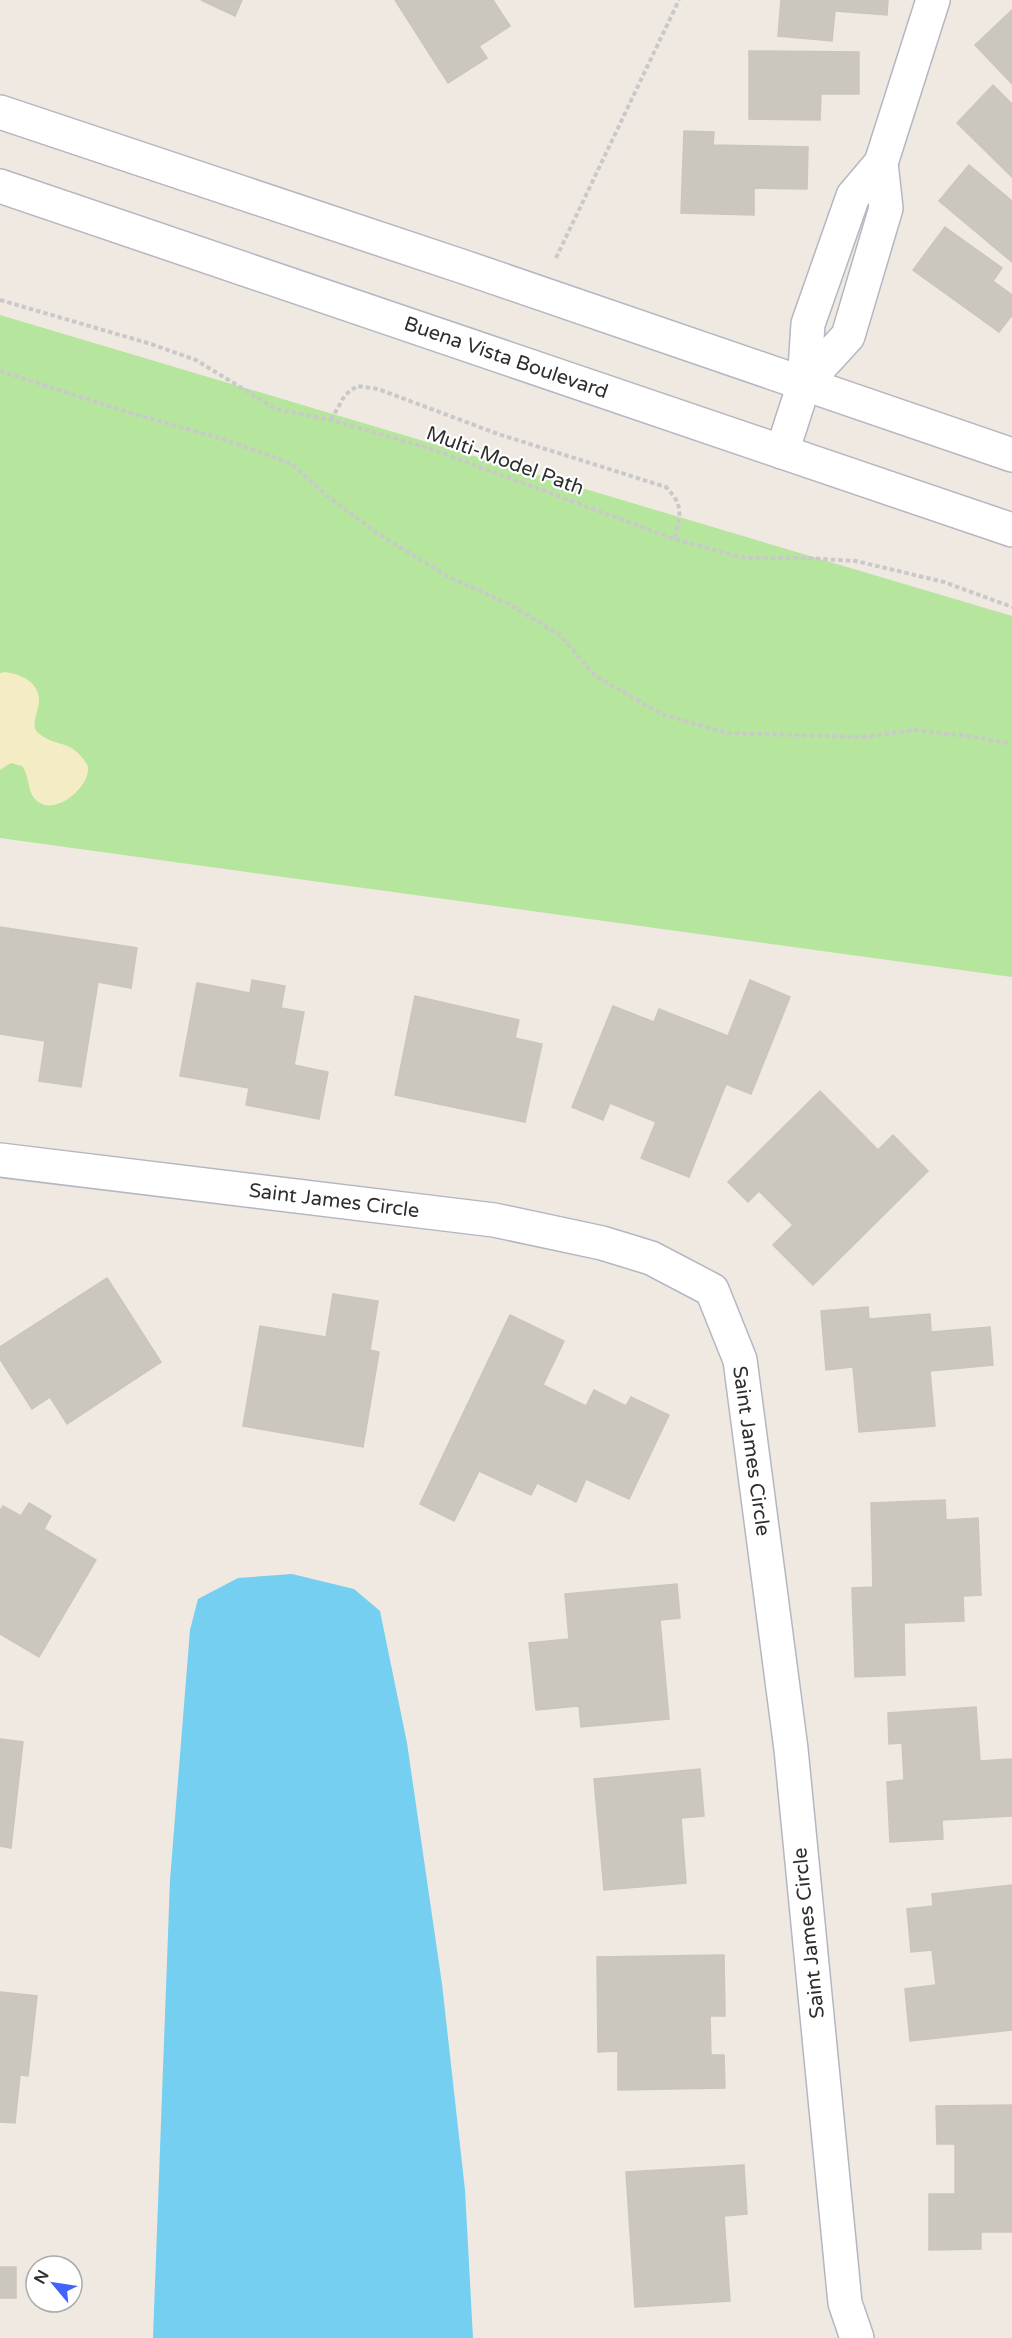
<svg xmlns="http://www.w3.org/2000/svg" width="1012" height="2338" font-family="'Varela Round',sans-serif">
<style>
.green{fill:#b6e59e}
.sand{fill:#f3ecc5}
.water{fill:#75cff0}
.building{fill:#cbc7bf;stroke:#cbc5ba;stroke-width:1.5}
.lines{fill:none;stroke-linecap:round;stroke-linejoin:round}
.minor-casing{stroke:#b4b7c1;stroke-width:36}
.secondary-casing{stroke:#b4b7c1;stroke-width:36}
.path{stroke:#c9c9c9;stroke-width:4;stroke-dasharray:4.5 3;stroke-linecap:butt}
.minor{stroke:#fff;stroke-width:33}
.secondary{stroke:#fff;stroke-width:33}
.labels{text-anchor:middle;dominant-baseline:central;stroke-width:4.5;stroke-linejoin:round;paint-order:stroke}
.street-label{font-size:20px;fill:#2e2e2e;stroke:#fff}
</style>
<rect width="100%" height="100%" fill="#efe9e1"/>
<polygon class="green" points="0,315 1012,616 1012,977 0,838"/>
<path class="sand" d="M5,672C21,674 40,682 39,702C38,713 32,721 36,731C59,751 70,736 88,766C91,786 58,814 40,803C26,795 31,778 22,766L11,763L0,770V673Z"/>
<polygon class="water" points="292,1574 354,1589 380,1611 407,1743 442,1984 465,2190 473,2338 153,2338 170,1880 190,1630 198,1599 238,1578"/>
<g class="building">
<polygon points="201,0 242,0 235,16"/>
<polygon points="395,0 493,0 510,26 479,46 487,58 448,83"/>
<polygon points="781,0 888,0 887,15 835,11 832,41 778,36"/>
<polygon points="1012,10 1012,84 975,45"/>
<polygon points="749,51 859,52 859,94 821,94 820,120 749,119"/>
<polygon points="993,85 1012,104 1012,177 957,123"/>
<polygon points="684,131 714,132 713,145 808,147 807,189 754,188 754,215 681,213"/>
<polygon points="969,165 1012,201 1012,262 939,201"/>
<polygon points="945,227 1002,268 993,281 1012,295 1012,315 999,332 913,270"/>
<polygon points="0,927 137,948 131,988 98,982 81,1087 39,1081 45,1041 0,1034"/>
<polygon points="252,980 285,986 281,1008 304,1012 294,1065 328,1072 319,1119 246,1105 249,1088 180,1076 197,983 250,993"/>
<polygon points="750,980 790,997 751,1094 726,1084 689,1177 641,1158 656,1122 610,1103 603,1120 572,1107 613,1006 654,1022 659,1009 728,1036"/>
<polygon points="415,996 519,1020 515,1038 542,1044 525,1122 395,1095"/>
<polygon points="820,1091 878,1150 893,1135 928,1171 813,1285 773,1245 793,1225 759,1191 748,1202 728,1182"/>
<polygon points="107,1278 161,1362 67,1424 50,1397 32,1409 0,1359 0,1347"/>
<polygon points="333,1294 378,1301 370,1350 379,1352 363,1447 243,1426 260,1326 326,1337"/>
<polygon points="868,1307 869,1319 930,1314 931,1332 990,1327 993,1365 930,1371 935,1426 859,1432 853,1367 826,1370 821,1311"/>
<polygon points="510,1315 564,1341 543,1385 586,1406 594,1390 626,1406 631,1397 669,1415 629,1499 586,1479 576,1502 537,1483 531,1495 479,1471 454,1521 420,1504"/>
<polygon points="945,1500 946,1520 978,1518 981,1595 963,1596 964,1621 904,1623 905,1675 855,1677 852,1588 873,1587 871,1503"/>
<polygon points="29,1503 51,1516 44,1529 96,1560 39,1657 0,1634 0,1511 3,1506 21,1516"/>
<polygon points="677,1584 680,1618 660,1620 669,1719 581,1727 579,1706 536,1710 529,1643 569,1639 565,1594"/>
<polygon points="976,1707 980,1761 1012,1759 1012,1816 942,1820 943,1839 890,1842 887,1782 904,1780 902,1743 889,1744 888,1713"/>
<polygon points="0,1739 23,1742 11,1848 0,1846"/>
<polygon points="700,1769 704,1816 681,1818 686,1883 604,1890 594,1779"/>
<polygon points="1012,1885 1012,2030 910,2041 905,1989 936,1985 932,1950 911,1952 907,1909 933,1906 932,1894"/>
<polygon points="724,1955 725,2016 710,2016 711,2055 724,2055 725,2088 618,2090 618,2051 598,2052 597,1957"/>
<polygon points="0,1992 37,1996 28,2076 20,2075 15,2123 0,2122"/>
<polygon points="1012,2105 1012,2232 981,2232 981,2249 929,2250 929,2194 955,2194 955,2144 937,2144 936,2106"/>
<polygon points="744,2165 747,2214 724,2216 730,2301 635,2307 626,2172"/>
<rect x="0" y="2267" width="16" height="31"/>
</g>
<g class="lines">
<g class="minor-casing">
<g id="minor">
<polyline points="804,384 808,324 853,196 881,163 933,0"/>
<polyline points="804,384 848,336 886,208 881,163"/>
<polyline points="0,1160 494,1220 602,1243 651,1258 712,1290 740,1360 791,1749 845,2303 857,2338"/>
</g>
</g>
<g class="secondary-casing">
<g id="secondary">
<polyline points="0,112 464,267 1012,455"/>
<polyline points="0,186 1012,530"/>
<polyline points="782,452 804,384"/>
</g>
</g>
<g class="path">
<polyline points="556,258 679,0"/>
<polyline points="0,300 151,344 196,360 276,409 331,420 431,449 674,539 745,558 807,558 856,561 944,582 1012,607"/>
<polyline points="0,371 137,415 220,438 292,464 326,495 377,533 449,577 509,604 560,635 595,676 662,714 727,733 864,737 914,730 967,736 1012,744"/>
<path d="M331,420L345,395L357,386L378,389L498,434L666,487C685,507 680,515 674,539"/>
</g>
<use href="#minor" class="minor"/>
<use href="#secondary" class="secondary"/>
</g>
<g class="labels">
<g class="street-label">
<text transform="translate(506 358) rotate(19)">Buena Vista Boulevard</text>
<text transform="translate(505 461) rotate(20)">Multi-Model Path</text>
<text transform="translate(334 1201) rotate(7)">Saint James Circle</text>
<text transform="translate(751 1451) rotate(82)">Saint James Circle</text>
<text transform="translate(809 1933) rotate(-96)">Saint James Circle</text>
</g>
</g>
<g transform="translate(54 2284) rotate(299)"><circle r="28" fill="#ffffff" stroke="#ababab" stroke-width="1.5"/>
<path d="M0-4.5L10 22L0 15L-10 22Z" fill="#4264fb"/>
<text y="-9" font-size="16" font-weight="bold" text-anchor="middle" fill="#2e2e2e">N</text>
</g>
</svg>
